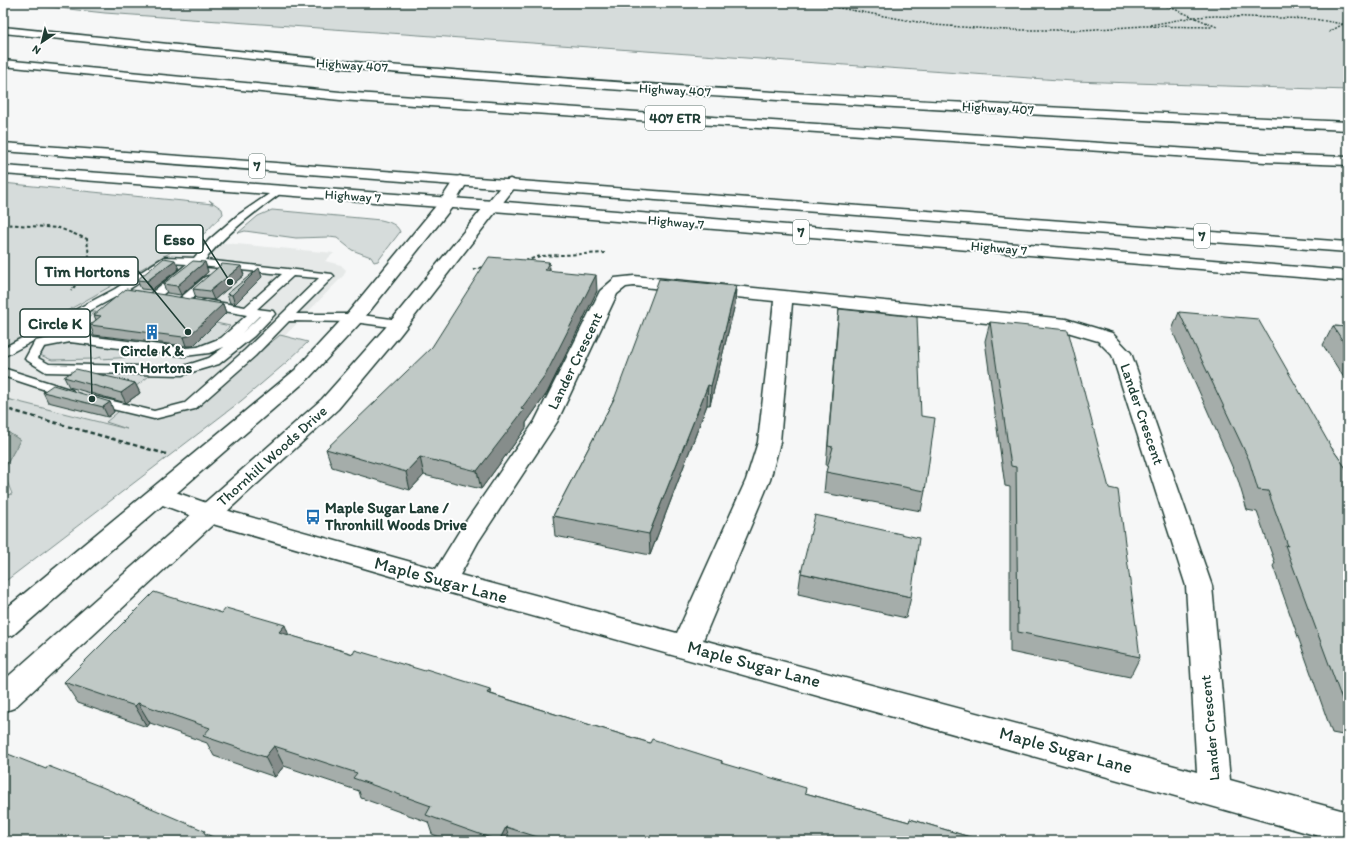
<svg xmlns="http://www.w3.org/2000/svg" width="1351" height="844" font-family="Itim,sans-serif">
<style>
.built{fill:#e6e9e8}
.green{fill:#d6dcdb;stroke:#7a8c88}
.water{fill:#aab5b1;stroke:#72857f}
.lines{fill:none;stroke-linecap:round;stroke-linejoin:round}
.service-casing{stroke:#1f3d34;stroke-width:3}
.minor-casing{stroke:#1f3d34;stroke-width:3}
.tertiary-casing{stroke:#1f3d34;stroke-width:3}
.primary-casing{stroke:#1f3d34;stroke-width:3}
.motorway-casing{stroke:#1f3d34;stroke-width:3}
.path-far2{stroke:#1f3d34;stroke-width:1.5;stroke-dasharray:2 1.5;stroke-linecap:butt}
.path-far1{stroke:#1f3d34;stroke-width:2;stroke-dasharray:3.5 2.5;stroke-linecap:butt}
.path{stroke:#1f3d34;stroke-width:2.5;stroke-dasharray:4.5 3;stroke-linecap:butt}
.service{fill:#fff;fill-rule:evenodd}
.minor{fill:#fff;fill-rule:evenodd}
.tertiary{fill:#fff;fill-rule:evenodd}
.primary{fill:#fff;fill-rule:evenodd}
.motorway{fill:#fff;fill-rule:evenodd}
.wall{fill:#a5adaa;stroke:#1f3d34}
.shaded-wall{fill:#868d8b;stroke:#1f3d34}
.building{fill:#c0c9c6;stroke:#1f3d34}
.labels{text-anchor:middle;dominant-baseline:central;stroke-width:4;stroke-linejoin:round;paint-order:stroke}
.far-street-label{font-size:13px;fill:#1f3d34;stroke:#fff}
.shield{fill:#fff;stroke:#627771;stroke-width:1}
.shield-label{font-size:14px;font-weight:bold;fill:#1f3d34}
.poi-label{font-size:15px;font-weight:bold;fill:#1f3d34;stroke:#fff}
.street-label{font-size:15px;fill:#1f3d34;stroke:#fff}
.near-street-label{font-size:18px;fill:#1f3d34;stroke:#fff}
.leader{fill:none;stroke:#1f3d34;stroke-width:1.5}
.callout-dot{fill:#1f3d34;stroke:#fff;stroke-width:1.5}
.callout{fill:#fff;stroke:#1f3d34;stroke-width:1.5}
.callout-label{font-size:16px;text-anchor:middle;font-weight:bold;fill:#1f3d34}
</style>
<rect width="100%" height="100%" fill="#f6f7f7"/>
<filter id="ink" filterUnits="userSpaceOnUse"><feTurbulence type="fractalNoise" baseFrequency=".025" numOctaves="2"/><feDisplacementMap in="SourceGraphic" scale="8" xChannelSelector="R" yChannelSelector="G"/><feConvolveMatrix kernelMatrix="1 2 1 2 8 2 1 2 1" color-interpolation-filters="sRGB"/></filter>
<g filter="url(#ink)">
<polygon class="built" points="191,240 334,253 325,261 341,265 346,270 344,275 264,357 162,437 3,398 3,347"/>
<g class="green">
<polygon points="14,3 1348,3 1348,90 1073,81 105,13"/>
<polygon points="3,183 213,204 209,200 222,209 223,214 205,233 3,347"/>
<path d="M272,210L381,220C389,222 397,224 400,232L378,261L374,262L371,257L352,250L337,238L329,237L296,238L245,231L238,233L258,216Z"/>
<path d="M92,312H96L80,324L104,327L94,335C79,326 65,327 48,331L82,313Z"/>
<polygon points="216,323 230,326 213,343 192,347"/>
<polygon points="280,335 308,342 287,362 241,401 3,583 3,496 12,494 3,471 20,440 3,429 3,398 127,429 106,422 124,407 161,415 172,413 241,367"/>
<polygon points="58,342 156,351 151,356 100,359 101,357 93,359 52,360 40,355 45,347"/>
<polygon points="86,373 153,373 135,387"/>
</g>
<polygon class="water" points="3,429 20,440 3,471"/>
<g class="lines">
<g class="service-casing">
<g id="service">
<path d="M278,188L281,189L283,191L281,193C254,213 226,233 205,260L332,274L334,276L296,314H354L399,320L405,324L403,327L399,328L354,322L289,321L255,356L195,409L154,419L87,403L85,400L87,397L92,396L154,411L185,403L245,350L319,278L293,276L257,309L273,311L275,314L254,336L219,364L182,375L46,372L25,359L35,341L70,334L185,348L198,347L221,338L247,315L202,307L200,304L202,301L206,300L245,307L282,274L200,266L158,298H150L148,296L150,294L187,264L170,263L123,293L3,357V348L115,289L164,257L194,258L209,240L238,215ZM259,316H260L242,333ZM70,342L185,356L209,353L224,347L209,358L181,367L49,364L38,358L44,347Z"/>
<polygon points="209,276 215,279 213,281 187,303 179,303 177,301 179,299 205,277"/>
<polygon points="3,368 72,390 74,393 72,396 67,397 3,376"/>
</g>
</g>
<g class="minor-casing">
<path id="minor" d="M634,276L1066,319L1112,333L1131,353L1212,586L1230,780L1348,812V841H1336L443,591L216,525L152,501L149,495L152,489L161,487L232,512L436,569L460,530L535,421L600,291L615,278ZM634,286L774,301L758,442L746,480L677,633L460,575L478,542L557,422L617,294L626,287ZM792,303L1064,331L1098,341L1112,355L1186,586L1197,772L703,640L770,480L780,442Z"/>
</g>
<g class="tertiary-casing">
<g id="tertiary">
<polygon points="460,176 465,178 468,181 453,206 361,322 309,378 13,635 3,638 3,611 295,370 347,314 440,201 455,178"/>
<polygon points="510,179 515,181 518,184 515,187 400,335 338,409 14,708 3,712 3,681 322,399 386,327 505,181"/>
</g>
</g>
<g class="primary-casing">
<g id="primary">
<polygon points="3,143 1348,242 1348,252 3,151"/>
<polygon points="3,166 493,201 1348,271 1348,281 493,211 3,174"/>
</g>
</g>
<g class="motorway-casing">
<g id="motorway">
<path d="M3,27C140,41 277,56 414,67C725,92 1037,107 1348,122V130C1037,115 725,100 414,74C277,63 140,47 3,33Z"/>
<polygon points="3,60 340,92 1265,154 1348,157 1348,165 1265,162 340,100 3,66"/>
</g>
</g>
<g class="path-far2">
<polyline points="1160,3 1217,27"/>
<polyline points="823,5 934,25 1005,30 1081,30 1144,26 1212,27"/>
<polyline points="1150,25 1194,17 1215,16 1314,19 1348,25"/>
<polyline points="1329,32 1343,24"/>
</g>
<g class="path-far1">
<polyline points="3,224 59,228 87,239 90,266 71,291"/>
<polyline points="525,261 540,256 605,253"/>
<polyline points="473,270 485,266"/>
</g>
<polyline class="path" points="3,408 166,454"/>
<use href="#service" class="service"/>
<use href="#minor" class="minor"/>
<use href="#tertiary" class="tertiary"/>
<use href="#primary" class="primary"/>
<use href="#motorway" class="motorway"/>
</g>
<g class="wall">
<polygon points="205,262 208,272 181,295 167,293 163,284"/>
<polygon points="549,262 550,270 597,291 547,393 526,423 526,428 481,489 424,475 410,490 332,467 326,449"/>
<polygon points="179,269 151,290 141,289 137,280"/>
<polygon points="244,275 214,300 196,298 193,289"/>
<polygon points="262,277 235,304 230,303 227,294"/>
<polygon points="736,286 735,304 710,405 707,405 650,555 555,536 553,516 615,397"/>
<polygon points="223,304 226,313 193,346 186,346 94,335 90,325 96,320 94,315"/>
<polygon points="839,309 925,491 921,511 824,493 826,472 828,466 826,466 837,328"/>
<polygon points="1179,312 1331,447 1348,471 1348,736 1332,733 1273,566 1275,563 1257,512 1247,510 1238,480 1172,330"/>
<polygon points="990,322 1140,657 1130,677 1010,652 1010,487 1005,486 985,341"/>
<polygon points="1333,326 1348,327 1348,384 1323,345"/>
<polygon points="64,377 135,383 140,393 126,403 69,387"/>
<polygon points="43,392 110,402 114,412 108,417 48,402"/>
<polygon points="801,573 911,597 906,618 798,594"/>
<polygon points="288,635 491,694 571,719 650,743 722,761 722,764 805,793 909,822 910,819 983,841 450,841 432,834 428,822 361,798 359,791 284,766 275,777 214,756 207,743 150,723 147,727 78,703 64,682"/>
</g>
<g class="shaded-wall">
<polygon points="175,260 179,269 151,290 147,281"/>
<polygon points="205,262 208,272 181,295 177,286"/>
<polygon points="549,262 551,278 545,270"/>
<polygon points="241,266 244,275 214,300 210,291"/>
<polygon points="259,268 262,277 235,304 232,295"/>
<polygon points="596,275 597,291 547,393 526,423 526,428 481,489 477,471 521,409"/>
<polygon points="736,286 735,304 710,405 711,386"/>
<polygon points="223,304 226,313 193,346 186,346 183,337"/>
<polygon points="135,383 140,393 126,403 121,393"/>
<polygon points="708,385 707,405 650,555 649,534"/>
<polygon points="110,402 114,412 108,417 103,407"/>
<polygon points="420,457 424,475 410,490 406,472"/>
<polygon points="285,625 293,646 279,632"/>
<polygon points="490,689 494,709 487,693"/>
<polygon points="138,703 150,723 147,727 135,706"/>
<polygon points="274,746 284,766 275,777 265,757"/>
<polygon points="506,827 510,841 499,841"/>
</g>
<g class="building">
<polygon points="489,257 549,262 545,270 596,275 545,376 521,409 524,410 477,471 420,457 406,472 326,449 432,347"/>
<polygon points="164,258 175,260 147,281 137,280"/>
<polygon points="193,261 205,262 177,286 163,284"/>
<polygon points="222,264 241,266 210,291 193,289"/>
<polygon points="259,268 232,295 227,294"/>
<polygon points="659,279 736,286 711,386 708,385 649,534 553,516 615,397"/>
<polygon points="126,289 223,304 189,336 183,337 90,325 101,316 94,315"/>
<polygon points="839,309 917,317 921,416 935,418 925,491 826,472 833,447 828,446"/>
<polygon points="1179,312 1258,319 1331,447 1348,471 1348,713 1347,713 1285,545 1288,546 1268,491 1258,490 1249,460"/>
<polygon points="990,322 1068,330 1109,488 1118,490 1140,657 1018,632 1016,467 1011,466"/>
<polygon points="1333,326 1348,327 1348,349"/>
<polygon points="76,369 135,383 121,393 64,377"/>
<polygon points="53,385 110,402 103,407 43,392"/>
<polygon points="815,515 919,538 911,597 801,573"/>
<polygon points="154,592 222,613 226,608 285,625 279,632 353,654 355,650 425,671 426,669 490,689 487,693 571,719 650,743 652,739 722,761 721,763 806,788 805,793 909,822 910,819 983,841 550,841 506,827 499,841 426,815 431,806 353,778 357,773 274,746 265,757 203,736 210,728 138,703 135,706 64,682"/>
<polygon points="3,752 46,769 48,766 102,787 205,831 204,833 222,841 3,841"/>
</g>
</g>
<defs>
<g id="building-bare" transform="scale(1.2)"><path d="M-4-6H4V6H1V3H-1V6H-4ZM-2.5-4.3h1.7v1.8h-1.7ZM.8-4.3h1.7v1.8H.8ZM-2.5-1h1.7V.8h-1.7ZM.8-1h1.7V.8H.8Z" fill="#1f6fb2" stroke="#fff" stroke-width="2.5" paint-order="stroke"/></g>
<g id="bus-bare" transform="scale(1.2)"><path d="M-5-6H5V4H4V6H2V4H-2V6H-4V4H-5ZM-3.5-4V0h7V-4ZM-3.5 1.2v1.5H-2V1.2ZM2 1.2v1.5H3.5V1.2Z" fill="#1f6fb2" stroke="#fff" stroke-width="2.5" paint-order="stroke"/></g>
</defs>
<g fill-rule="evenodd">
<use href="#building-bare" x="152" y="332"/>
<use href="#bus-bare" x="313" y="517"/>
</g>
<g class="labels">
<g class="far-street-label">
<text transform="translate(352 65) rotate(4)">Highway 407</text>
<text transform="translate(675 90) rotate(3)">Highway 407</text>
<text transform="translate(998 108) rotate(3)">Highway 407</text>
<text transform="translate(353 196) rotate(4)">Highway 7</text>
<text transform="translate(676 222) rotate(5)">Highway 7</text>
<text transform="translate(999 248) rotate(5)">Highway 7</text>
</g>
<g class="shield">
<rect x="645" y="106" width="60" height="24" rx="3"/>
<rect x="249" y="154" width="16" height="24" rx="3"/>
<rect x="793" y="220" width="16" height="24" rx="3"/>
<rect x="1194" y="224" width="16" height="24" rx="3"/>
</g>
<g class="shield-label">
<text x="675" y="118">407 ETR</text>
<text x="257" y="166">7</text>
<text x="801" y="232">7</text>
<text x="1202" y="236">7</text>
</g>
<g class="poi-label">
<text x="152" y="351">Circle K &amp;<tspan x="152" dy="17">Tim Hortons</tspan></text>
<text x="325" y="508" text-anchor="start">Maple Sugar Lane /<tspan x="325" dy="17">Thronhill Woods Drive</tspan></text>
</g>
<g class="street-label">
<text transform="translate(575 361) rotate(-64)">Lander Crescent</text>
<text transform="translate(1142 414) rotate(71)">Lander Crescent</text>
<text transform="translate(272 456) rotate(-42)">Thornhill Woods Drive</text>
<text transform="translate(1210 728) rotate(-95)">Lander Crescent</text>
</g>
<g class="near-street-label">
<text transform="translate(441 580) rotate(15)">Maple Sugar Lane</text>
<text transform="translate(754 664) rotate(15)">Maple Sugar Lane</text>
<text transform="translate(1066 750) rotate(15)">Maple Sugar Lane</text>
</g>
</g>
<path class="leader" d="M230 282L203 239M188 332L138 271M92 399L90 323"/>
<g class="callout-dot">
<circle cx="230" cy="282" r="4"/>
<circle cx="188" cy="332" r="4"/>
<circle cx="92" cy="399" r="4"/>
</g>
<g class="callout">
<rect x="156" y="225" width="47" height="28" rx="4"/>
<rect x="36" y="257" width="102" height="28" rx="4"/>
<rect x="20" y="309" width="70" height="28" rx="4"/>
</g>
<g class="callout-label">
<text x="179" y="245">Esso</text>
<text x="87" y="277">Tim Hortons</text>
<text x="55" y="329">Circle K</text>
</g>
<rect width="1351" height="844" fill="none" stroke="#fff" stroke-width="16"/>
<rect x="8" y="8" width="1335" height="828" fill="none" stroke="#1f3d34" stroke-width="1.5" filter="url(#ink)"/>
<g transform="translate(42 42) rotate(215)" stroke="#ffffff" stroke-width="3" paint-order="stroke">
<path d="M0-3L7 15L0 10L-7 15Z" fill="#1f3d34"/>
<text y="-6" font-size="11" font-weight="bold" text-anchor="middle" fill="#1f3d34">N</text>
</g>
</svg>
